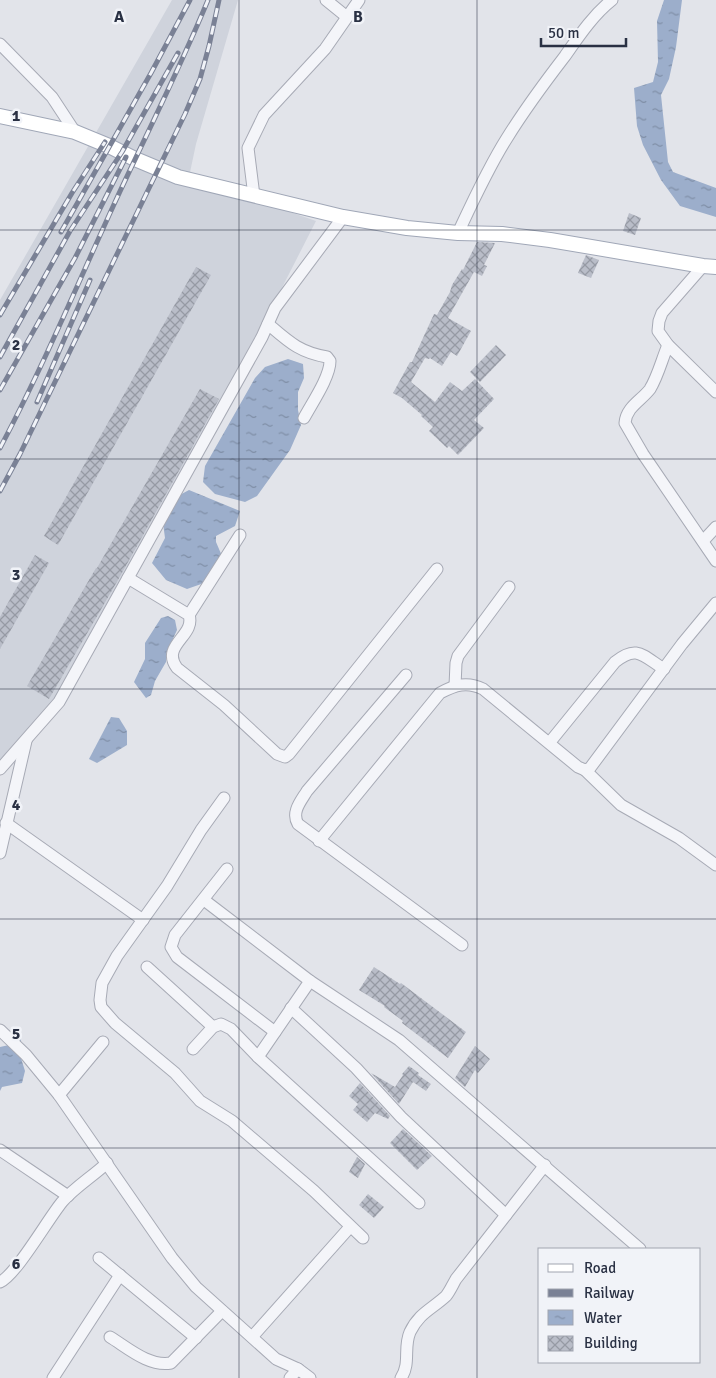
<svg xmlns="http://www.w3.org/2000/svg" width="716" height="1378" font-family="Signika,sans-serif">
<style>
.built{fill:#cfd3dc}
.water{fill:url(#water-ripples)}
.building{fill:url(#building-cross-hatch)}
.lines{fill:none;stroke-linecap:round;stroke-linejoin:round}
.minor-casing{stroke:#a7aab5;stroke-width:13}
.major-casing{stroke:#a0a7b7;stroke-width:16}
.minor{stroke:#f4f5f9;stroke-width:11}
.major{stroke:#fff;stroke-width:14}
.rail-casing{stroke:#7a8195;stroke-width:5}
.rail{stroke:#f1f3f8;stroke-width:3;stroke-dasharray:9;stroke-linecap:butt}
.grid{fill:none;stroke:#293043;stroke-width:1;stroke-opacity:0.55}
.grid-label{font-size:16px;text-anchor:middle;font-weight:bold;fill:#293043;stroke:#f1f3f8;stroke-width:5;stroke-linejoin:round;paint-order:stroke}
</style>
<defs>
<pattern id="water-ripples" width="26" height="14" patternUnits="userSpaceOnUse" patternTransform="scale(1.25)"><rect width="26" height="14" fill="#9caecb"/><path d="M2 4q2-2 4 0t4 0M15 11q2-2 4 0t4 0" fill="none" stroke="#7f8ea6"/></pattern>
<pattern id="building-cross-hatch" width="8" height="8" patternUnits="userSpaceOnUse" patternTransform="scale(1.25)"><rect width="8" height="8" fill="#b9bdc8"/><path d="M0 0l8 8M0 8l8-8" fill="none" stroke="#969aa4"/></pattern>
</defs>
<rect width="100%" height="100%" fill="#e2e4ea"/>
<polygon class="built" points="172,0 238,0 196,144 189,177 316,221 266,319 55,702 0,768 0,300"/>
<g class="water">
<polygon points="664,0 682,0 676,47 669,79 661,95 668,162 673,172 716,188 716,217 680,206 661,180 643,145 637,126 634,88 653,82 658,62 657,21"/>
<polygon points="288,359 303,364 304,378 298,392 298,410 301,425 290,450 257,496 245,502 215,494 203,482 205,466 255,378 265,367"/>
<polygon points="189,490 240,511 235,526 216,536 216,542 222,556 207,582 187,589 166,580 152,563 165,538 163,523 176,497"/>
<polygon points="168,616 175,620 177,630 166,654 166,662 155,681 151,695 146,698 134,682 145,659 145,643 161,618"/>
<polygon points="111,717 119,718 127,731 127,745 97,763 89,759"/>
<polygon points="15,1035 21,1039 20,1055 25,1071 22,1083 2,1087 0,1091 0,1047 9,1045"/>
</g>
<g class="building">
<polygon points="629,213 641,218 635,235 623,231"/>
<polygon points="477,242 495,243 484,265 487,266 482,276 474,272 448,318 471,331 457,356 451,352 442,366 430,358 429,359 425,358 411,382 435,402 450,382 462,391 475,379 494,399 474,420 484,428 458,455 449,446 447,448 429,431 433,427 421,416 422,415 402,398 393,393 410,362 412,362 434,314 437,315 450,292 452,285 462,269 463,270"/>
<polygon points="586,255 599,260 591,278 578,273"/>
<polygon points="196,267 211,275 58,545 44,536"/>
<polygon points="496,345 506,355 480,382 470,372"/>
<polygon points="200,389 219,399 118,580 49,699 27,686 96,568 97,568"/>
<polygon points="35,555 49,563 0,649 0,617"/>
<polygon points="374,967 400,984 401,983 466,1032 448,1058 402,1023 403,1021 384,1007 385,1006 359,990"/>
<polygon points="475,1046 490,1059 478,1073 475,1070 465,1087 455,1078"/>
<polygon points="409,1066 419,1073 418,1075 431,1084 426,1091 413,1082 399,1104 371,1073 395,1087 403,1075 402,1074"/>
<polygon points="360,1083 390,1116 388,1119 375,1113 367,1122 353,1110 358,1104 349,1096"/>
<polygon points="403,1129 432,1156 417,1170 390,1143"/>
<polygon points="357,1157 365,1164 358,1178 349,1172"/>
<polygon points="368,1194 384,1207 374,1218 359,1205"/>
</g>
<g class="lines">
<g class="minor-casing">
<g id="minor">
<polyline points="326,0 347,17"/>
<polyline points="0,44 52,97 75,132"/>
<polyline points="254,196 248,148 264,115 325,49 359,0"/>
<path d="M458,233C473,201 488,168 507,138C525,109 545,82 565,56C579,36 593,15 612,0"/>
<polyline points="703,266 662,313 659,321 658,331 668,345 716,392"/>
<path d="M268,324C289,342 299,352 327,357L330,361C330,377 312,403 304,418"/>
<path d="M668,345C662,359 658,376 650,389C642,400 626,407 625,423L643,454L716,561"/>
<polyline points="703,541 716,527"/>
<path d="M128,578L189,615C196,636 160,645 177,668L224,705L277,754L285,757L289,754L437,569"/>
<polyline points="189,615 240,535"/>
<path d="M406,675L307,791C301,801 291,812 298,824L462,945"/>
<polyline points="455,686 456,663 458,656 509,587"/>
<path d="M550,742L615,662C637,644 643,656 664,669"/>
<polyline points="0,769 59,702 262,337 275,308 343,217"/>
<polyline points="585,770 621,805 679,838 716,865"/>
<polyline points="224,798 201,830 167,886 117,956 102,983 100,1000 101,1007 115,1023 175,1073 200,1101 232,1121 314,1191 363,1238"/>
<polyline points="6,823 143,920"/>
<path d="M319,841L440,693C455,685 467,681 483,689L578,767L585,770L590,768L682,644L716,603"/>
<polyline points="0,853 26,741"/>
<polyline points="227,869 175,935 171,947 177,957 275,1032"/>
<polyline points="204,900 310,981 399,1040 640,1249"/>
<polyline points="147,967 213,1027"/>
<polyline points="291,1008 356,1068 401,1117 506,1215"/>
<polyline points="0,1030 26,1055 59,1095 172,1258 196,1287 276,1359 298,1369 310,1378"/>
<polyline points="193,1049 213,1027 221,1024 231,1029 258,1057 419,1203"/>
<polyline points="258,1057 310,981"/>
<polyline points="59,1095 103,1042"/>
<polyline points="0,1150 68,1196"/>
<polyline points="99,1258 196,1338"/>
<path d="M0,1282C16,1275 48,1219 62,1202C75,1187 92,1177 107,1163"/>
<path d="M110,1337C128,1348 149,1367 171,1363L222,1311"/>
<polyline points="252,1337 350,1227"/>
<polyline points="53,1378 120,1275"/>
<polyline points="290,1378 298,1369"/>
<path d="M401,1378C411,1363 403,1348 410,1332C419,1313 432,1309 446,1296C450,1291 453,1284 456,1279L545,1165"/>
</g>
</g>
<g class="major-casing">
<polyline id="major" points="0,116 75,132 109,146 135,159 178,177 343,217 407,228 458,233 502,234 550,240 703,266 716,267"/>
</g>
<use href="#minor" class="minor"/>
<use href="#major" class="major"/>
<g class="rail-casing">
<g id="rail">
<polyline points="61,232 151,73 190,0"/>
<polyline points="0,315 72,193 105,142"/>
<polyline points="0,357 70,231 122,152 178,53"/>
<polyline points="0,390 75,258 126,157"/>
<polyline points="37,402 90,280"/>
<path d="M0,448C43,367 78,283 116,200C147,133 180,68 208,0"/>
<polyline points="0,491 20,454 185,114 200,79 209,46 219,0"/>
</g>
</g>
<use href="#rail" class="rail"/>
</g>
<path class="grid" d="M239,0V1378M477,0V1378M0,230H716M0,459H716M0,689H716M0,919H716M0,1148H716"/>
<g class="grid-label">
<text x="119" y="22">A</text>
<text x="358" y="22">B</text>
<text x="16" y="121">1</text>
<text x="16" y="350">2</text>
<text x="16" y="580">3</text>
<text x="16" y="810">4</text>
<text x="16" y="1039">5</text>
<text x="16" y="1269">6</text>
</g>
<rect x="538" y="1248" width="162" height="115" fill="#f1f3f8" stroke="#a1a5b0"/>
<rect x="548" y="1264" width="25" height="8" fill="#ffffff" stroke="#a1a5b0"/>
<text x="584" y="1273" font-size="15" fill="#293043">Road</text>
<rect x="548" y="1289" width="25" height="8" fill="#7a8195" stroke="#a1a5b0"/>
<text x="584" y="1298" font-size="15" fill="#293043">Railway</text>
<rect x="548" y="1310" width="25" height="15" fill="url(#water-ripples)" stroke="#a1a5b0"/>
<text x="584" y="1323" font-size="15" fill="#293043">Water</text>
<rect x="548" y="1336" width="25" height="15" fill="url(#building-cross-hatch)" stroke="#a1a5b0"/>
<text x="584" y="1348" font-size="15" fill="#293043">Building</text>
<path d="M541 38v8h85v-8" fill="none" stroke="#293043" stroke-width="2.5"/>
<text x="548" y="38" font-size="15" fill="#293043" stroke="#f1f3f8" stroke-width="4" paint-order="stroke">50 m</text>
</svg>
